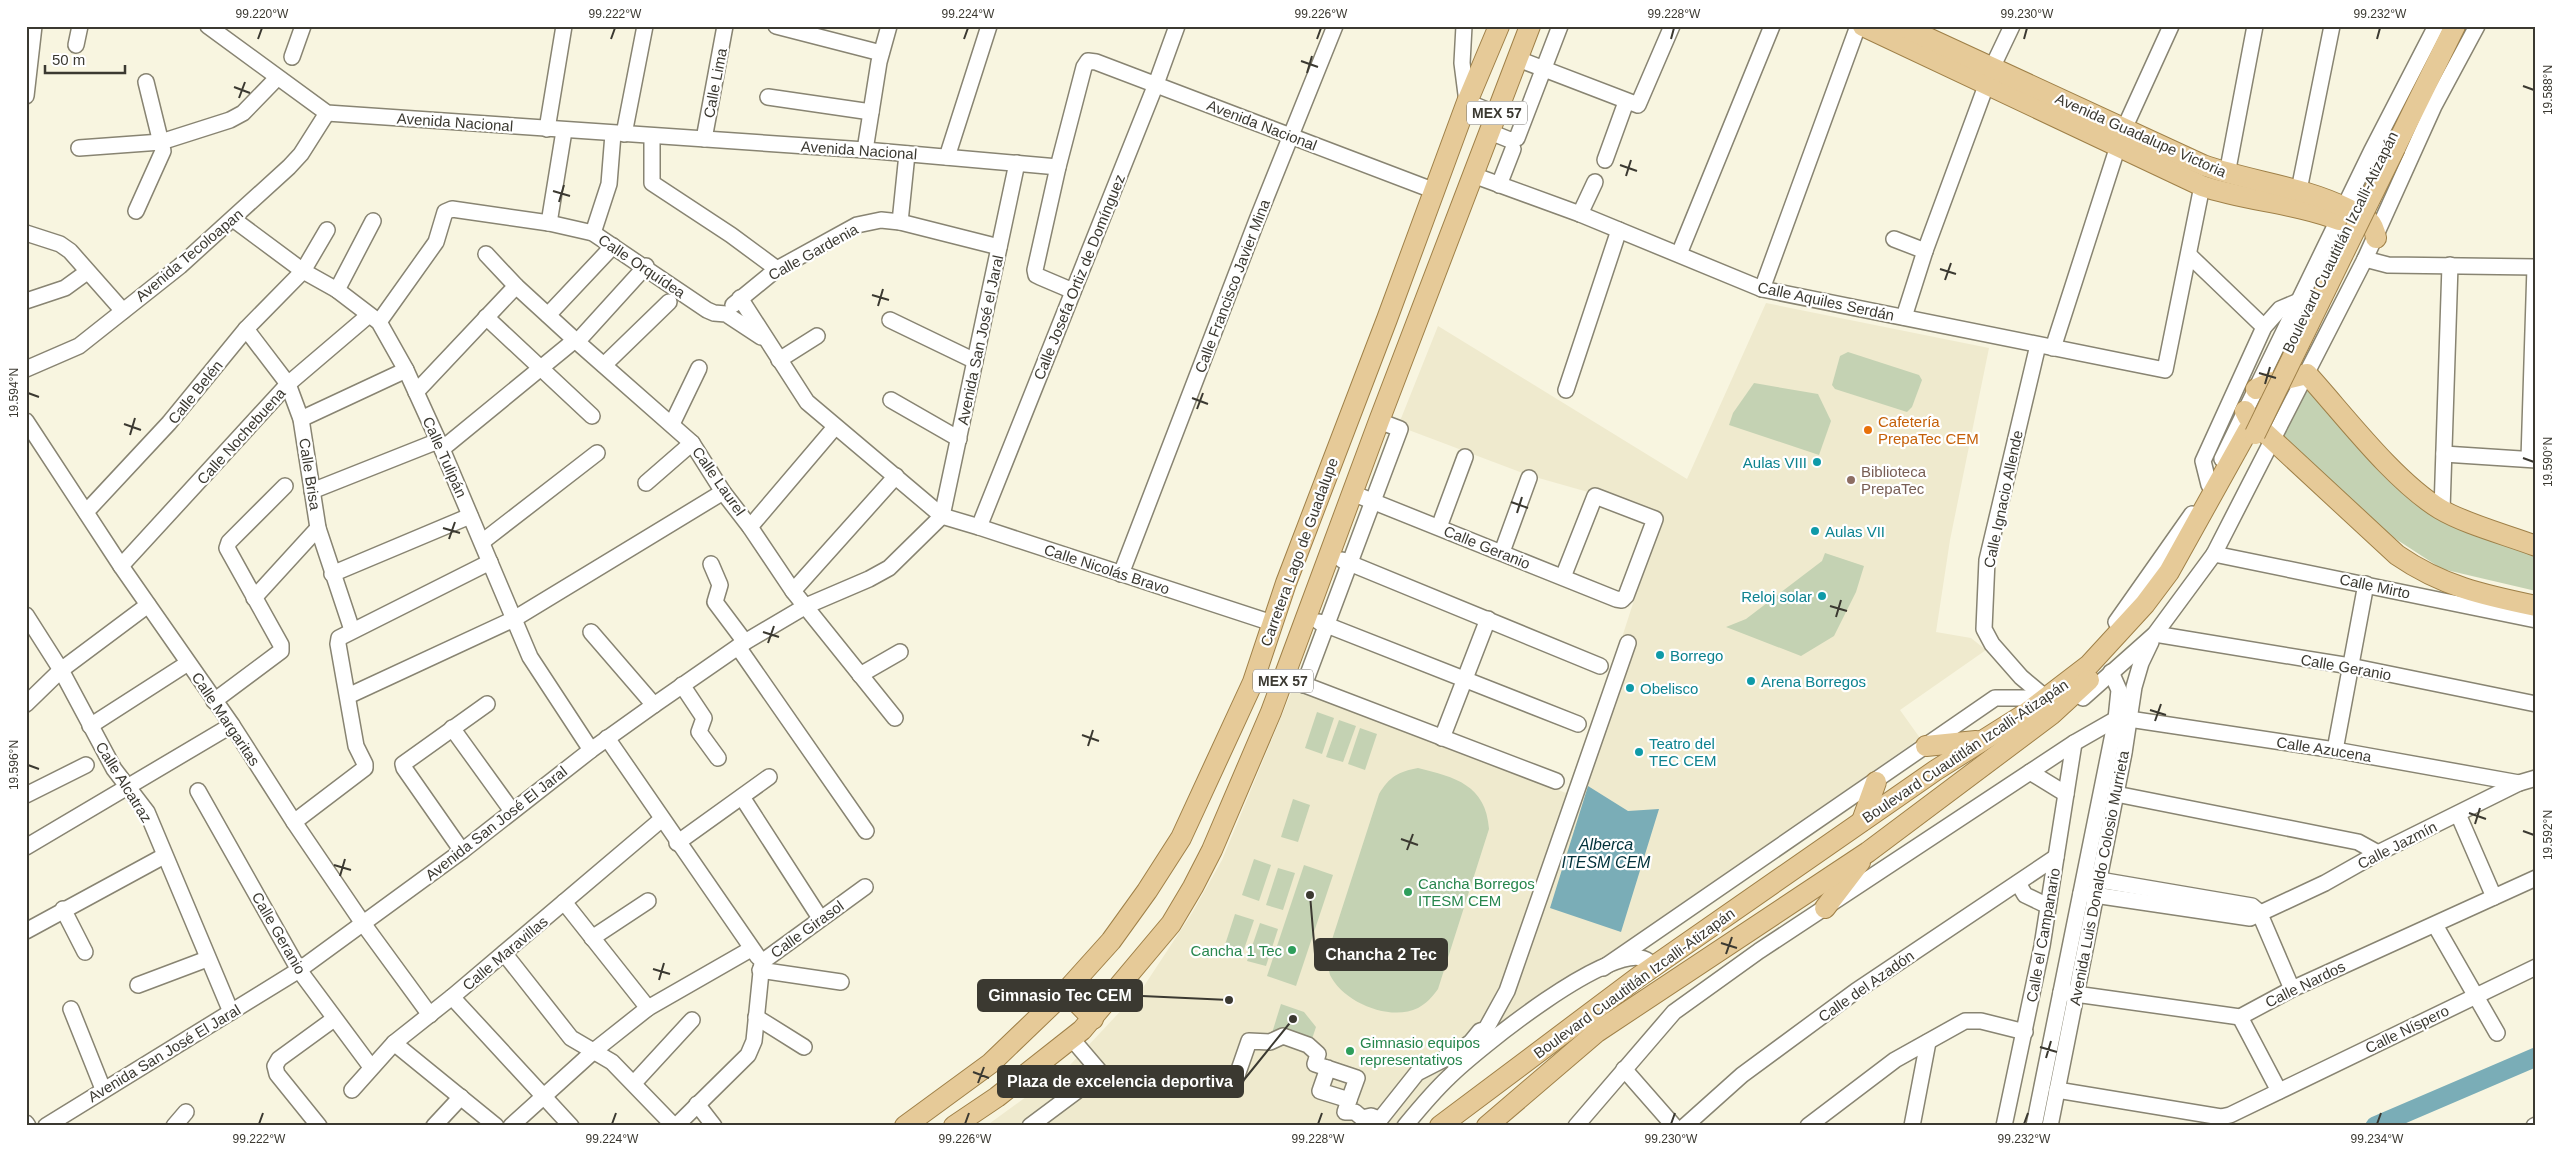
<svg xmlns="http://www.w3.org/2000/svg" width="2562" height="1152" font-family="Helvetica,sans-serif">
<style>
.built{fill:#efeace}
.green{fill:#c4d2b3}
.water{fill:#7aadb7}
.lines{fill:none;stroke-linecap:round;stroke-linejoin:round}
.river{stroke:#7aadb7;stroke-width:19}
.minor-tunnel{stroke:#d2cfbd;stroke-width:15;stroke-dasharray:15 8;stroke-linecap:butt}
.minor-casing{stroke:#888472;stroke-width:18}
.major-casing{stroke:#9f8048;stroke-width:22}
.minor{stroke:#fff;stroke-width:15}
.major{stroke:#e6ca98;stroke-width:20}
.major-bridge-casing{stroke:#9f8048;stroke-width:22;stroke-linecap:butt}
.major-bridge{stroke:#e6ca98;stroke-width:20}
.ticks{fill:none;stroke:#3b3931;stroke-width:2}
.food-dot{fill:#e8710a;stroke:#fff;stroke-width:2}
.culture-dot{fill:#0f9aa8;stroke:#fff;stroke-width:2}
.education-dot{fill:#8d6e63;stroke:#fff;stroke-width:2}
.leisure-dot{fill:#2e9e5b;stroke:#fff;stroke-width:2}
.labels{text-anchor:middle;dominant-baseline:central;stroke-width:4.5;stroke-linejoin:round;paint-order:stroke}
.shield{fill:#fff;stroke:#76746f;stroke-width:1}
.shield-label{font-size:14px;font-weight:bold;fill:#3b3931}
.street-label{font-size:15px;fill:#3b3931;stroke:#fff}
.food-label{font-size:15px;fill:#c56008;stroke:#fff;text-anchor:start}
.culture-label{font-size:15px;fill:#0d838f;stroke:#fff;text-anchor:start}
.education-label{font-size:15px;fill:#785e54;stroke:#fff;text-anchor:start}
.leisure-label{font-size:15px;fill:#27864d;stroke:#fff;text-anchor:start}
.water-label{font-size:16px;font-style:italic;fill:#00313a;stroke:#fff}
.leader{fill:none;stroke:#3b3931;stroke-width:2}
.callout-dot{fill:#3b3931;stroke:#fff;stroke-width:2}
.callout{fill:#3b3931;stroke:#3b3931;stroke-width:2}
.callout-label{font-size:16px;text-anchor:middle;font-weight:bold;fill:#fff}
.neatline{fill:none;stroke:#3b3931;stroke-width:2}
.ticks-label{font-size:12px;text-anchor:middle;fill:#3b3931}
</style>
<rect width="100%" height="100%" fill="#f8f5e0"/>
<polygon class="built" points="1766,303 1989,348 1950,540 1936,632 1971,638 1986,650 1900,710 1920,738 1613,955 1547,996 1400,1126 986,1126 1070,1065 1144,986 1192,913 1222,860 1293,688 1566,793 1614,662 1661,517 1595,494 1528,475 1398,426 1438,326 1687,479"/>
<g class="green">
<polygon points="1848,352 1919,375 1922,380 1912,407 1907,412 1835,389 1832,385 1840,356"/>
<polygon points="1754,383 1818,394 1831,421 1819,455 1729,425 1733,413"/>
<polygon points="2307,391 2314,392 2435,509 2536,550 2536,591 2442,569 2385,532 2280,438 2302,394"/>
<polygon points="1825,553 1864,566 1856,592 1834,636 1801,656 1726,627 1746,619 1822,561"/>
<polygon points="1317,712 1334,718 1322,754 1305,748"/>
<polygon points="1339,720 1356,726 1343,762 1326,757"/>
<polygon points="1360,728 1377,734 1365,770 1348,764"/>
<path d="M1418,768C1455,777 1486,785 1489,829L1438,989C1432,997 1427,1003 1418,1008C1390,1022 1343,1002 1330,975C1328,969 1328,961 1327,955L1379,794C1390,776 1398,772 1418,768Z"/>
<polygon points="1293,799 1310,805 1298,842 1281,837"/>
<polygon points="1254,859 1271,865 1259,901 1242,895"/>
<polygon points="1304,865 1333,875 1296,986 1267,976"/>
<polygon points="1278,868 1295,873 1283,910 1266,905"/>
<polygon points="1235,914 1254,920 1241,958 1223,951"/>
<polygon points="1260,923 1278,929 1266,966 1247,961"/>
<polygon points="1281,1004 1304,1012 1316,1027 1310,1045 1272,1033"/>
</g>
<polygon class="water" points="1588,786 1628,811 1659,809 1621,932 1550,908"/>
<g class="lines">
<polyline class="river" points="2375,1126 2536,1057"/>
<polyline class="minor-tunnel" points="1648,961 1664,977 1673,997"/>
<g class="minor-casing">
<g id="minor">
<polyline points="208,26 327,113 865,150 1058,167"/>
<polyline points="776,26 881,53"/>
<polyline points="1464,26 1462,63 1467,102 1497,114"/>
<polyline points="76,45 80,26"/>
<polyline points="292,57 303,26"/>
<polyline points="1518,59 1638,105 1672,26"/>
<polyline points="1992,68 2012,26"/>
<polyline points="26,96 34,26"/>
<polyline points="768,97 871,112"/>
<polyline points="547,129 564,26"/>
<polyline points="2124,129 2171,26"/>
<polyline points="1490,132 1510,140 1517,138 1560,26"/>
<polyline points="624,134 645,26"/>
<polyline points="652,136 652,183 731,235 777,269"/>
<polyline points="704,139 725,26"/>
<polyline points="79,148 161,142 230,120 243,113 277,78"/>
<polyline points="865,150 879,62 889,26"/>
<polyline points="947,157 989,26"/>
<polyline points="1605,160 1626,102"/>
<polyline points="2227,174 2255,26"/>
<polyline points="1473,175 1580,214 1762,289 2165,370 2202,186"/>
<polyline points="1499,185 1513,149"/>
<polyline points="2299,190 2332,26"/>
<polyline points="136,211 163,151 146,82"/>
<polyline points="1580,214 1595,182"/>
<polyline points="233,219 303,271 337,290 379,322 406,370 442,449 530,657 591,750"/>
<polyline points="900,222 907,154"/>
<polyline points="549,223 564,131"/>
<polyline points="26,233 60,244 70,251 123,311"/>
<polyline points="593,233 609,184 613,134"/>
<polyline points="1894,239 1925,251"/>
<polyline points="486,254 516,286 575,340 692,443 723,492 750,527 793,591 895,718"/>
<polyline points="1679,254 1772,26"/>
<polyline points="2189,255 2264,327"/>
<polyline points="2365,259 2388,265 2536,267"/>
<polyline points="1762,289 1858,26"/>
<polyline points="337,290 373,221"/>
<polyline points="1073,291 1040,277 1036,275 1035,270 1058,167 1084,67 1088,61 1096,62 1435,191"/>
<polyline points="740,298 807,402 942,516 979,527 1272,623"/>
<polyline points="26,301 65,288 87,272"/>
<polyline points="733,305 777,269 857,225 881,220 900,222 999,247"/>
<polyline points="548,315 613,246"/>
<polyline points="486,317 592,416"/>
<polyline points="1904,317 1925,251 1987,83"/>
<polyline points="890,320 975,361"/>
<polyline points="379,322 436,242 445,212 452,209 549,223 593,233 707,310 714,313 726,314 761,337"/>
<polyline points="246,329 288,384 301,419 318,528 352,630"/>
<polyline points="577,342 646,266"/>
<polyline points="2038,345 1987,560 1984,629 1992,644 2021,677 2040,693"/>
<polyline points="2053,348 2118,146"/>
<polyline points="779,360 817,336"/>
<polyline points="604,365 669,302"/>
<polyline points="26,369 79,346 180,266 289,167 301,154 327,113"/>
<polyline points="1566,390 1619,230"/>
<polyline points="416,392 516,286"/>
<polyline points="891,400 959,439"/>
<polyline points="301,419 406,370"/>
<polyline points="26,421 121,566 232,725 294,822 362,922 430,1015"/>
<polyline points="672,424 699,368"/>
<polyline points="442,449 575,340"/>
<polyline points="2444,454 2536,460"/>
<polyline points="2222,459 2371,152 2436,26"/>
<polyline points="2529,459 2535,267"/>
<polyline points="646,483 692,443"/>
<polyline points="2209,485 2203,461 2264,327 2280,309 2299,301"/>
<polyline points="312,491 438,441"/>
<polyline points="1352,493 1616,599 1622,600 1626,596 1655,519 1595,496 1563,577"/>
<polyline points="2442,510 2450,265"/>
<polyline points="86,512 169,423 246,329 303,271 327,230"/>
<polyline points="942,516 1017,163"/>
<polyline points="750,527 835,427"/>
<polyline points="979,527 1156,84 1177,26"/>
<polyline points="1439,527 1465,457"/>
<polyline points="482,542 597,453"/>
<polyline points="1502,552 1529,478"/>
<polyline points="2214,554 2536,620"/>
<polyline points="1342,560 1600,666"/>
<polyline points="711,564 720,585 715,602 745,642"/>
<polyline points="121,566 288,384 369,315"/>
<polyline points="332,574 470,516"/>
<polyline points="1121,574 1257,220 1335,26"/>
<polyline points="793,591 896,476"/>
<polyline points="254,598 318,528"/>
<polyline points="26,615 61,670 114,769 147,812 231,1012"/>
<polyline points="1319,622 1578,724"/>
<polyline points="2116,622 2192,514"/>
<polyline points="591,632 654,705"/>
<polyline points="2155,634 2350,666 2536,704"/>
<polyline points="738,647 866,831"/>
<polyline points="860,675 900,652"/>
<polyline points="1284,677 1556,781"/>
<polyline points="682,685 704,718 699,732 718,758"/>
<polyline points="1304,685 1400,429 1379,421"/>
<polyline points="348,696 514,619 723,492"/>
<polyline points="2083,698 2155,634 2214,554 2365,259 2434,106 2477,26"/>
<polyline points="214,701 281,651 281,645 227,548 229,542 285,486"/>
<polyline points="26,704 61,670 148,605"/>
<polyline points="90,726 188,663"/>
<polyline points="452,728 512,811"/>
<polyline points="607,738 758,957"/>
<polyline points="1442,738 1488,619"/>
<polyline points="2335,750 2366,584"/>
<polyline points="2030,772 2066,794"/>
<polyline points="198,791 299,970 371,1067"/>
<polyline points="2116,794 2358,842 2378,853"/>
<polyline points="26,795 86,765"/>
<polyline points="742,797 820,918"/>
<polyline points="2458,814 2494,897"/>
<polyline points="294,822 365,768 365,764 356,746 338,644 339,638 490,562"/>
<polyline points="677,843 769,777"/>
<polyline points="26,847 232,725"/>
<polyline points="462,851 404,768 403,764 487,704"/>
<polyline points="2088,878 2252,906 2259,912 2292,989"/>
<polyline points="2018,883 2025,895 2048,906"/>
<polyline points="2081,893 2250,918 2325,883 2378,853 2519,783 2536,778"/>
<polyline points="564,902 648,1008"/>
<polyline points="63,909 85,952"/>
<polyline points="2435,925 2497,1033"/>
<polyline points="26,931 164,856"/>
<polyline points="592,938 648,901"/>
<polyline points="504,953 571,1038 612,1062 674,1126"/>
<polyline points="1603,968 1995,698 2031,698"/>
<polyline points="760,970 841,982"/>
<polyline points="138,985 207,959"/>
<polyline points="2061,992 2240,1017 2292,989 2536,878"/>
<polyline points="452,997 571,1126"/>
<polyline points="71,1009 103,1089"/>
<polyline points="756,1017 804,1047"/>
<polyline points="2240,1017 2279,1091"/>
<polyline points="394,1043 496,1126"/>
<polyline points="1624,1069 1674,1126"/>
<polyline points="634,1083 692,1020"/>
<polyline points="1233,1087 1249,1041 1270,1042 1283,1036 1308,1045 1318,1054 1315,1064 1357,1078 1349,1100 1320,1091 1328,1068"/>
<polyline points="352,1090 394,1043 452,997 662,819"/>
<polyline points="2057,1090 2221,1117 2230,1115 2536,967"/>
<polyline points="1349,1100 1345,1112 1355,1112 1362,1118 1371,1116 1379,1119 1376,1126"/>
<polyline points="697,1104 714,1126"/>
<polyline points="1378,1122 1417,1073 1456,1053 1471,1042 1480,1031 1486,1029 1507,991 1628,643"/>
<polyline points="26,1123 28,1126"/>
<polyline points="46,1126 299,970 462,851 591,750 654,705 745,642 806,606 869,579 889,568 942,516"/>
<polyline points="174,1126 186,1112"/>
<polyline points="319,1126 277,1074 275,1066 279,1059 334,1019"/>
<polyline points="434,1126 461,1097"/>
<polyline points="511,1126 595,1050 648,1008 751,949"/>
<polyline points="676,1126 748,1055 754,1041 762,962 865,887"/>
<polyline points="1030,1126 1101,1073 1072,1039"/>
<path d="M1405,1126C1419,1109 1433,1092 1449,1077C1474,1052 1616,936 1648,961"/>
<polyline points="1576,1126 1674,1012 1759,951 2074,743 2116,719 2129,719 2335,750 2519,783"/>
<polyline points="1685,1126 1742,1075 1856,991 2056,857"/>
<polyline points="1808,1126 1895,1060 1965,1021 1981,1021 2025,1032"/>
<polyline points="1912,1126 1928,1042"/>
<polyline points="2004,1126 2042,946 2074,743"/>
<polyline points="2034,1126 2116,719 2119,690 2111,672"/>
<polyline points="2050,1126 2124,753 2134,687 2141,663 2151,642"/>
<polyline points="2534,1126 2536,1125"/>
</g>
</g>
<g class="major-casing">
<g id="major">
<path d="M1863,26L2202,186C2247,201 2295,203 2339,220"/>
<path d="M1902,26L2203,165C2251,182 2302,186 2348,209C2354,212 2363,215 2368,220C2373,225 2375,231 2376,238"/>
<polyline points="2395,148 2455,26"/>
<path d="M2256,389L2269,383L2307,374C2345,416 2393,480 2440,509C2465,524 2507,535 2536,546"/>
<path d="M2245,411L2248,417L2397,555C2442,586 2483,595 2536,606"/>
<polyline points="1926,746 1976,741"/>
<polyline points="1862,821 1876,782"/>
<polyline points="1825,908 1860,862"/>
<polyline points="1066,991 1093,1019"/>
<polyline points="905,1126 991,1063 1066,991 1111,941 1147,891 1181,838 1253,682 1286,583 1387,319 1467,102 1499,26"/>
<polyline points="954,1126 997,1097 1082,1030 1171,924 1193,887 1212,850 1271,712 1379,421 1530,26"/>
<polyline points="1440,1126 1637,978 1936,770 2025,714 2089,665 2145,604 2169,572 2248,430"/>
<polyline points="1487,1126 1597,1032 1868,852 2052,714 2089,680"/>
</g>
</g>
<use href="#minor" class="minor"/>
<use href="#major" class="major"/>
<g class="major-bridge-casing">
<polyline id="major-bridge" points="2255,434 2395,148"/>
</g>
<use href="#major-bridge" class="major-bridge"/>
</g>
<path class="ticks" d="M258,39L262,28M611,39L615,28M964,39L968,28M1317,39L1321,28M1671,39L1674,28M2024,39L2027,28M2377,39L2380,28M1301,61L1318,67M1307,73L1312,56M2523,86L2534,90M234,87L250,93M239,98L245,82M1620,165L1637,171M1626,176L1631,160M553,191L570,196M559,202L564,185M1940,269L1956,274M1945,280L1951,263M872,295L889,300M878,306L883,289M2259,373L2276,378M2265,384L2270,367M28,393L39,397M1192,398L1208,404M1197,409L1203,393M124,424L141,430M130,435L135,418M2523,458L2534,462M1511,502L1528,508M1517,513L1522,497M443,528L460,533M449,539L455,522M1830,606L1847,611M1836,617L1841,600M763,632L779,637M768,643L774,626M2150,710L2166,715M2155,721L2161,704M1082,735L1099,741M1088,746L1093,730M28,765L39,769M2469,813L2486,819M2475,824L2480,808M2523,831L2534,835M1401,839L1418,845M1407,850L1413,834M334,865L351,870M340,876L345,859M1721,943L1737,948M1726,954L1732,937M653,969L670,974M659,980L664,963M2040,1047L2057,1052M2046,1058L2051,1041M973,1072L989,1078M978,1083L984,1067M259,1124L263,1113M612,1124L616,1113M965,1124L969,1113M1318,1124L1322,1113M1671,1124L1675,1113M2024,1124L2028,1113M2377,1124L2381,1113"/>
<circle class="food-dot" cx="1868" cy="430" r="5"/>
<g class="culture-dot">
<circle cx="1817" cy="462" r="5"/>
<circle cx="1815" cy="531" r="5"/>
<circle cx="1822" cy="596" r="5"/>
<circle cx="1660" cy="655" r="5"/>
<circle cx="1751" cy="681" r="5"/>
<circle cx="1630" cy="688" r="5"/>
<circle cx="1639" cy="752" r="5"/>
</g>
<circle class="education-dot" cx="1851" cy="480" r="5"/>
<g class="leisure-dot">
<circle cx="1408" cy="892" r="5"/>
<circle cx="1292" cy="950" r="5"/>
<circle cx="1350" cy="1051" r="5"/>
</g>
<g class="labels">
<g class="shield">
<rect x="1467" y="101.5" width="60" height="23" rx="4"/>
<rect x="1253" y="669.5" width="60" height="23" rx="4"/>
</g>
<g class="shield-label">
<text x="1497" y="113">MEX 57</text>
<text x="1283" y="681">MEX 57</text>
</g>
<g class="street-label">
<text transform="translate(715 83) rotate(-79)">Calle Lima</text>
<text transform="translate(455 122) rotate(4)">Avenida Nacional</text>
<text transform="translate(1262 125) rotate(21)">Avenida Nacional</text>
<text transform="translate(2141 135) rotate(24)">Avenida Guadalupe Victoria</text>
<text transform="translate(859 150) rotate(4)">Avenida Nacional</text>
<text transform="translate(2340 242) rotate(-64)">Boulevard Cuautitlán Izcalli-Atizapán</text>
<text transform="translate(813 252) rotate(-29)">Calle Gardenia</text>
<text transform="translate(189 255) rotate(-40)">Avenida Tecoloapan</text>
<text transform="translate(642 266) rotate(34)">Calle Orquídea</text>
<text transform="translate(1079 277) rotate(-68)">Calle Josefa Ortiz de Domínguez</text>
<text transform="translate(1232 286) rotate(-69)">Calle Francisco Javier Mina</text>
<text transform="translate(1826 301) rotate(12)">Calle Aquiles Serdán</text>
<text transform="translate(980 340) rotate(-78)">Avenida San José el Jaral</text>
<text transform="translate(195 392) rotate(-51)">Calle Belén</text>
<text transform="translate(241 436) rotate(-48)">Calle Nochebuena</text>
<text transform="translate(445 457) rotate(66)">Calle Tulipán</text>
<text transform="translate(310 474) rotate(81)">Calle Brisa</text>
<text transform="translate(719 481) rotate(55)">Calle Laurel</text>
<text transform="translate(2003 499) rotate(-78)">Calle Ignacio Allende</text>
<text transform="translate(1487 547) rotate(22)">Calle Geranio</text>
<text transform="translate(1299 552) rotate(-70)">Carretera Lago de Guadalupe</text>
<text transform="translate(1107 569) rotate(18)">Calle Nicolás Bravo</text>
<text transform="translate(2375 586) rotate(12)">Calle Mirto</text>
<text transform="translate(2346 667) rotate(10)">Calle Geranio</text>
<text transform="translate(226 719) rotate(56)">Calle Margaritas</text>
<text transform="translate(2324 749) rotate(9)">Calle Azucena</text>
<text transform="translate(1965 751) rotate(-34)">Boulevard Cuautitlán Izcalli-Atizapán</text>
<text transform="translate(124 782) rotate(58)">Calle Alcatraz</text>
<text transform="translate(496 823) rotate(-38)">Avenida San José El Jaral</text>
<text transform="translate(2397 845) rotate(-27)">Calle Jazmín</text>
<text transform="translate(2099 878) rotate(-79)">Avenida Luis Donaldo Colosio Murrieta</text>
<text transform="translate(807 929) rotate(-36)">Calle Girasol</text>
<text transform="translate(279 933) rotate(60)">Calle Geranio</text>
<text transform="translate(2043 935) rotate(-80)">Calle el Campanario</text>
<text transform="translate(505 953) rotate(-40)">Calle Maravillas</text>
<text transform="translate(1634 983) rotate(-36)">Boulevard Cuautitlán Izcalli-Atizapán</text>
<text transform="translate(2305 984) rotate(-26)">Calle Nardos</text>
<text transform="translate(1866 986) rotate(-35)">Calle del Azadón</text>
<text transform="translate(2407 1029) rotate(-26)">Calle Níspero</text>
<text transform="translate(164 1053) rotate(-31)">Avenida San José El Jaral</text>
</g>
<g class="food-label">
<text x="1878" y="421">Cafetería<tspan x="1878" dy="17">PrepaTec CEM</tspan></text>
</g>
<g class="culture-label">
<text x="1807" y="462" text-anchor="end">Aulas VIII</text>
<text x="1825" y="531">Aulas VII</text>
<text x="1812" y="596" text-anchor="end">Reloj solar</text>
<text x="1670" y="655">Borrego</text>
<text x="1761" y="681">Arena Borregos</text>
<text x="1640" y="688">Obelisco</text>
<text x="1649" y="743">Teatro del<tspan x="1649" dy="17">TEC CEM</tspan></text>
</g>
<g class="education-label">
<text x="1861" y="471">Biblioteca<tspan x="1861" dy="17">PrepaTec</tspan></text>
</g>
<g class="leisure-label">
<text x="1418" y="883">Cancha Borregos<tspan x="1418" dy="17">ITESM CEM</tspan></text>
<text x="1282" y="950" text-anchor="end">Cancha 1 Tec</text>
<text x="1360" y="1042">Gimnasio equipos<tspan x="1360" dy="17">representativos</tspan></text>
</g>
<g class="water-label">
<text x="1606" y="844">Alberca<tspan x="1606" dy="18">ITESM CEM</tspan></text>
</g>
</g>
<path class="leader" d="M1310 895L1315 954M1229 1000L1142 996M1293 1019L1243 1081"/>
<g class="callout-dot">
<circle cx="1310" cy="895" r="5"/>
<circle cx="1229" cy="1000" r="5"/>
<circle cx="1293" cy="1019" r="5"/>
</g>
<g class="callout">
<rect x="1315" y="939" width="132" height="31" rx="5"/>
<rect x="978" y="980" width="164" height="31" rx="5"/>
<rect x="998" y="1066" width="245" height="31" rx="5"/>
</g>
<g class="callout-label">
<text x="1381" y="960">Chancha 2 Tec</text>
<text x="1060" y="1001">Gimnasio Tec CEM</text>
<text x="1120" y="1087">Plaza de excelencia deportiva</text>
</g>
<rect width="2562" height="1152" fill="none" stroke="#ffffff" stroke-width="55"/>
<path d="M45 65v8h80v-8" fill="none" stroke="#3b3931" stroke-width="2.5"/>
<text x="52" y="65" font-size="15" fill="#3b3931" stroke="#ffffff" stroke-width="4" paint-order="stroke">50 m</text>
<rect x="28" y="28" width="2506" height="1096" class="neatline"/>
<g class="ticks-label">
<text x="262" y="18">99.220°W</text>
<text x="615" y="18">99.222°W</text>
<text x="968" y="18">99.224°W</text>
<text x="1321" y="18">99.226°W</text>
<text x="1674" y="18">99.228°W</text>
<text x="2027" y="18">99.230°W</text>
<text x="2380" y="18">99.232°W</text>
<text transform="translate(2548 90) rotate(-90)" y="4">19.588°N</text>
<text transform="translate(14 393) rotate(-90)" y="4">19.594°N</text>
<text transform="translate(2548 462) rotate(-90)" y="4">19.590°N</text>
<text transform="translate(14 765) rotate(-90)" y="4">19.596°N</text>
<text transform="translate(2548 835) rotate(-90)" y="4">19.592°N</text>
<text x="259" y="1143">99.222°W</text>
<text x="612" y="1143">99.224°W</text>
<text x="965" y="1143">99.226°W</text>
<text x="1318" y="1143">99.228°W</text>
<text x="1671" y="1143">99.230°W</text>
<text x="2024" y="1143">99.232°W</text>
<text x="2377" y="1143">99.234°W</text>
</g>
</svg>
